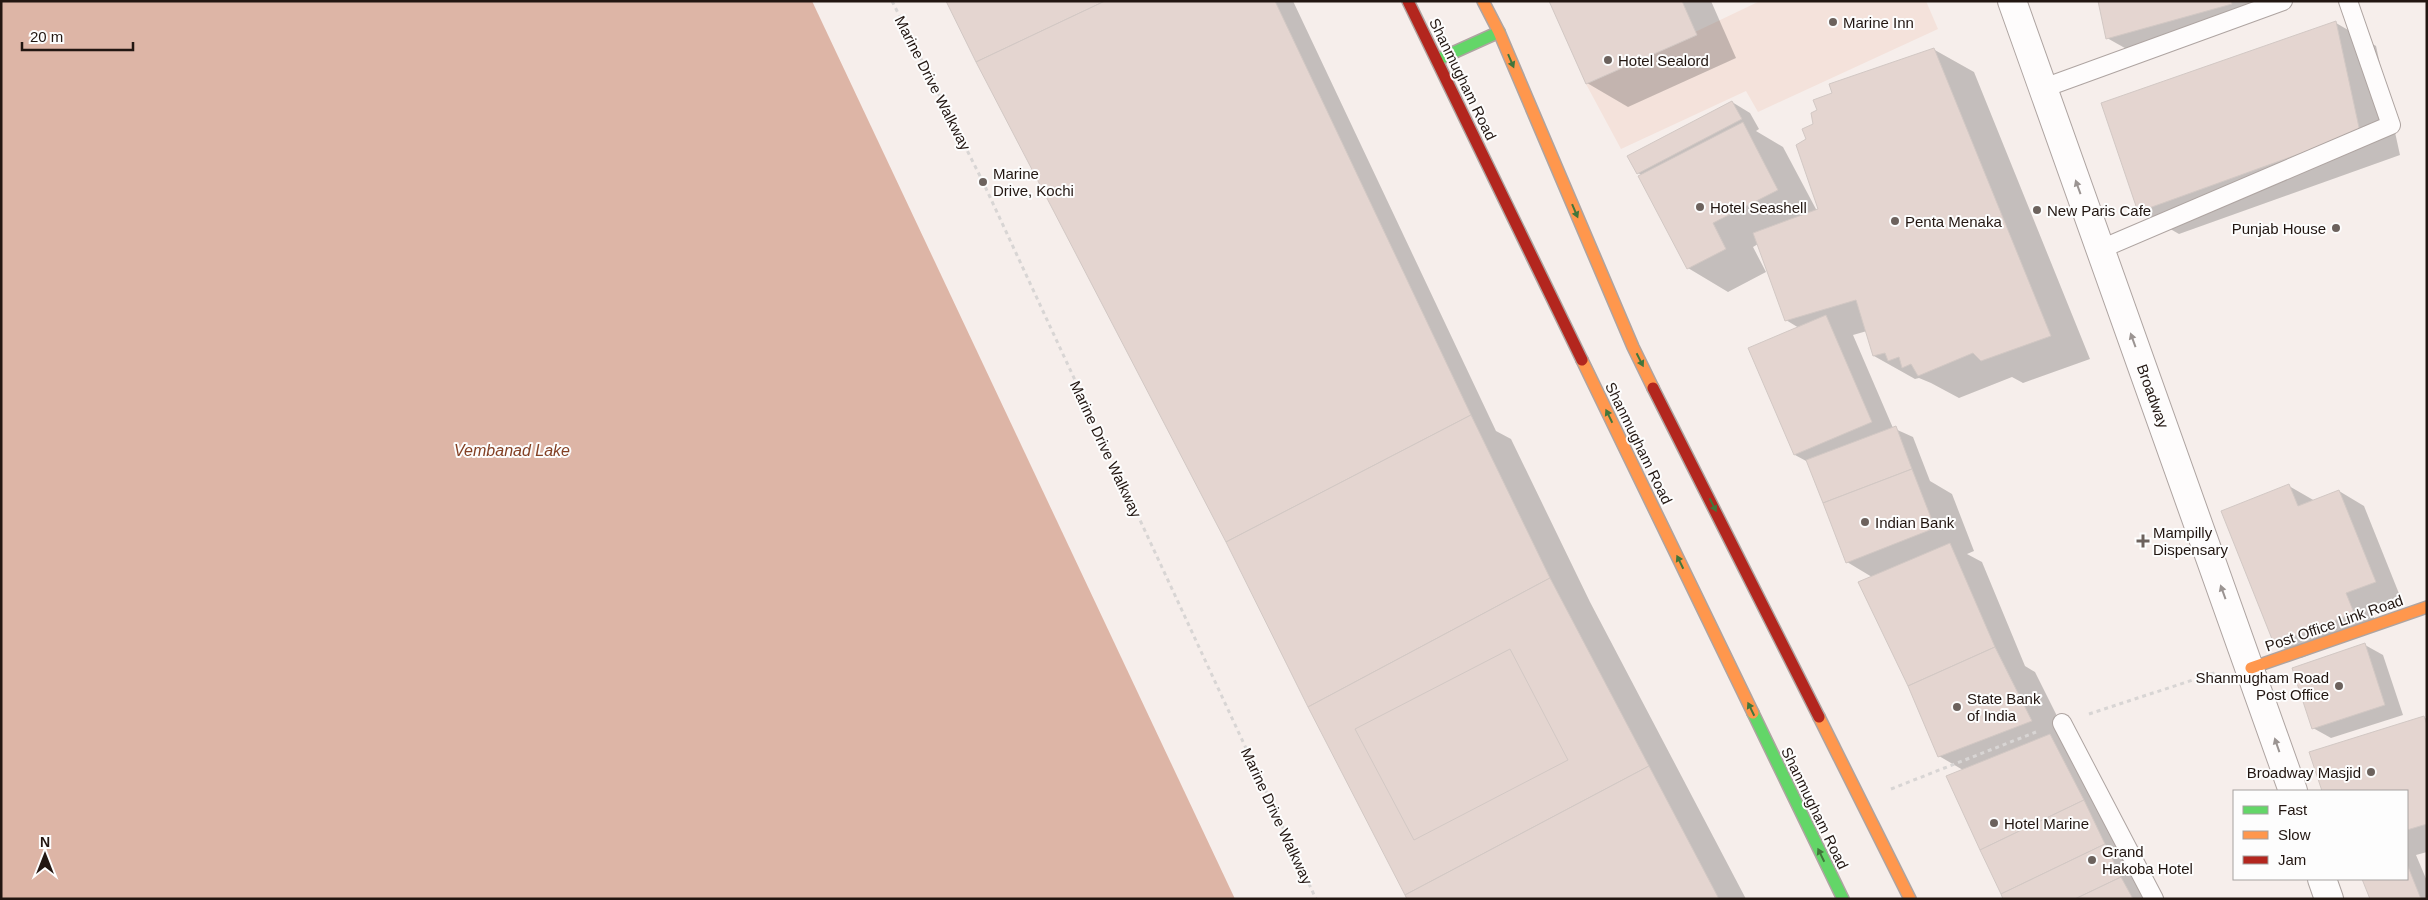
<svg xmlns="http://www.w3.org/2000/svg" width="2428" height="900" font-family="Arial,sans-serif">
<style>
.built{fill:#f4e2db}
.water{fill:#ddb5a6}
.shadow{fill:#0003}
.building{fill:#e4d5d0;stroke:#d2c8c4}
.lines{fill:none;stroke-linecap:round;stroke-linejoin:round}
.lane-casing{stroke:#aea4a1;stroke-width:20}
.street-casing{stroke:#aea4a1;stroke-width:30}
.fast-casing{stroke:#aea4a1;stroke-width:14}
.slow-casing{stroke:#aea4a1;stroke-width:14}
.jam-casing{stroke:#aea4a1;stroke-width:14}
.path{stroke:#d8d5d4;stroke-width:3;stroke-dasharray:4 4;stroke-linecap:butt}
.lane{stroke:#fefcfc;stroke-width:18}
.street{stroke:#fefcfc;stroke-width:28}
.fast{stroke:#63d668;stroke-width:11}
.slow{stroke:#ff974d;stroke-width:11}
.jam{stroke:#b3261e;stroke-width:11}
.oneway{fill:#42763c}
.oneway2{fill:#9b9492}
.poi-dot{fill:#6c625d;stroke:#fdfdfd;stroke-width:2}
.labels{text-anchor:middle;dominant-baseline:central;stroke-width:4;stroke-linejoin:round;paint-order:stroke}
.poi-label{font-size:15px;fill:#221611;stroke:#fdfdfd;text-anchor:start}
.street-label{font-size:15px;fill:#221611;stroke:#fdfdfd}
.water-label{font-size:16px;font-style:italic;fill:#834024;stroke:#fdfdfd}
</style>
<rect width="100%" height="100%" fill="#f6eeeb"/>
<polygon class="built" points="1760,1 1926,1 1938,29 1758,112 1746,91 1621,149 1586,84"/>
<polygon class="water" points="1,1 812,1 1235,899 1,899"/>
<g class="shadow">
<polygon points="948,1 1293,1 1496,431 1511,439 1590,602 1746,899 1408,899 1227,541"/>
<polygon points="1550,1 1711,1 1736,58 1628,107 1587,83"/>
<polygon points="2099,1 2253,1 2257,19 2132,52 2107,38"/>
<polygon points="2336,23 2376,46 2400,155 2179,234 2139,211"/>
<polygon points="1933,49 1974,72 2090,359 2023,383 2012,377 1959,398 1931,383 1919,378 1915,379 1874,356 1867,331 1853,335 1893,428 1913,437 1930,481 1952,494 1974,551 1967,554 1982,562 2025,666 2035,672 2071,744 2161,899 2005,899 1963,770 1939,756 1872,577 1847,562 1808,462 1795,455 1799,328 1786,320 1758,244 1753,247 1766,272 1728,292 1688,268 1642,175 1638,173 1732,102 1750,113 1759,129 1756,131 1783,147 1817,211 1820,210 1808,140 1815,125"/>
<polygon points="2289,486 2315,501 2339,491 2364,506 2400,596 2370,608 2378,628 2301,658 2275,643"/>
<polygon points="2365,645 2383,655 2403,715 2331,738 2313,728"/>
<polygon points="2424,718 2427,719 2427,852 2416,855 2427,881 2427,899 2371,899 2363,879 2407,879 2407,791 2323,791 2311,753"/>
</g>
<g class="building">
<polygon points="946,1 1105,1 976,62"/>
<polygon points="1105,1 1275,1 1471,415 1226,542 976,62"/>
<polygon points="1549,1 1682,1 1697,35 1586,84"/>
<polygon points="2098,1 2231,1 2232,4 2106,39"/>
<polygon points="2336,21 2360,132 2138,212 2101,103"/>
<polygon points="1934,48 2051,336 1981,361 1973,353 1918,376 1911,364 1902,368 1899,357 1888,361 1885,353 1873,356 1856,300 1785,321 1753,233 1818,209 1796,145 1806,139 1802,129 1813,124 1811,113 1817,110 1813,100 1832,93 1829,84"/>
<polygon points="1732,101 1742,119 1637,174 1627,156"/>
<polygon points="1743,122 1778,190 1713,223 1726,249 1687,269 1638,176"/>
<polygon points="1826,315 1872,422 1794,455 1748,348"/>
<polygon points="1471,415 1550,578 1308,707 1226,542"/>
<polygon points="1896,426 1912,469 1823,503 1806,460"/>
<polygon points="1912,469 1935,528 1846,563 1823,503"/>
<polygon points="2289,484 2298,506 2339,490 2376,582 2346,593 2354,613 2274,644 2221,511"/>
<polygon points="1950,543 1995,647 1908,686 1858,582"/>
<polygon points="1550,578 1649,766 1405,895 1308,707"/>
<polygon points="2365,643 2385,705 2312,729 2292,668"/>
<polygon points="1995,647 2032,721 1938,757 1908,686"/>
<polygon points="1510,649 1568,760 1414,840 1355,729"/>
<polygon points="2424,716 2427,725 2427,824 2407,830 2407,791 2322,791 2309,752"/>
<polygon points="2050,734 2084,800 1980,850 1946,776"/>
<polygon points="1649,766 1719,899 1407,899 1405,895"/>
<polygon points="2084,800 2105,844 2001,894 1980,850"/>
<polygon points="2105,844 2121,877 2075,899 2003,899 2001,894"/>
<polygon points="2407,864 2421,899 2370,899 2362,879 2407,879"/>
<polygon points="2121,877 2133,899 2075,899"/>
</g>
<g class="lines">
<g class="lane-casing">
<g id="lane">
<polyline points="2041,89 2283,1"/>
<polyline points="2101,249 2391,125 2348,1"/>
<polyline points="2062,723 2154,899"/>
</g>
</g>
<g class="street-casing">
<g id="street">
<polyline points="2012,1 2293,791"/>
<polyline points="2322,879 2329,899"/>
</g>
</g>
<g class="fast-casing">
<g id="fast">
<polyline points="1437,60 1499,32"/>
<polyline points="1753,713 1843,899"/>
</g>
</g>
<g class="slow-casing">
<g id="slow">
<polyline points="1483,1 1499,32 1633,347 1653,388"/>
<polyline points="1582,360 1753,713"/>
<polyline points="2251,668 2427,607"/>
<polyline points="1819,717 1910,899"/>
</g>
</g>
<g class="jam-casing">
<g id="jam">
<polyline points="1408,1 1582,360"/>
<polyline points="1653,388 1819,717"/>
</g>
</g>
<g class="path">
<polyline points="892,1 983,182 1316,899"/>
<polyline points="2089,714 2217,672"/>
<polyline points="1891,789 2036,732"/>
</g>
<use href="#lane" class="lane"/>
<use href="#street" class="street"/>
<use href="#fast" class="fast"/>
<use href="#slow" class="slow"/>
<use href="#jam" class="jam"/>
</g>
<defs><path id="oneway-solid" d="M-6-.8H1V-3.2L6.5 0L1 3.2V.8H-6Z" transform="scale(1.25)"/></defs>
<g class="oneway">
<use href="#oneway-solid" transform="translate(1511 61) rotate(67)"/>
<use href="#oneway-solid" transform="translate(1575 211) rotate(67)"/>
<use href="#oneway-solid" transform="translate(1640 360) rotate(63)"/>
<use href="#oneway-solid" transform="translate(1609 416) rotate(-116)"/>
<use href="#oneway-solid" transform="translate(1713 505) rotate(63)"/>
<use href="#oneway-solid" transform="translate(1680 562) rotate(-116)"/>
<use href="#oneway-solid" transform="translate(1751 709) rotate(-116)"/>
<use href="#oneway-solid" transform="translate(1821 855) rotate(-116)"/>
</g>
<g class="oneway2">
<use href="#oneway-solid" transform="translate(2078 187) rotate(-110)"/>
<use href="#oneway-solid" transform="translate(2133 340) rotate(-110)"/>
<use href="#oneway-solid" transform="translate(2223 592) rotate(-110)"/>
<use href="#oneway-solid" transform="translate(2277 745) rotate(-109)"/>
</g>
<g class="poi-dot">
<circle cx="1833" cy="22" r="5"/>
<circle cx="1608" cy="60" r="5"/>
<circle cx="983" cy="182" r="5"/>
<circle cx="1700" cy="207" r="5"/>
<circle cx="2037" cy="210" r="5"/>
<circle cx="1895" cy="221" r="5"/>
<circle cx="2336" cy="228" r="5"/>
<circle cx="1865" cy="522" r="5"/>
<path d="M2140.5 533.5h5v5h5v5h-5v5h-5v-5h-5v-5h5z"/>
<circle cx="2339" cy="686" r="5"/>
<circle cx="1957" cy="707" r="5"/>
<circle cx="2371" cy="772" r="5"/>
<circle cx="1994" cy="823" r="5"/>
<circle cx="2092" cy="860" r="5"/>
</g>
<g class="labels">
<g class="poi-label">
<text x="1843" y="22">Marine Inn</text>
<text x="1618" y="60">Hotel Sealord</text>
<text x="993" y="173">Marine<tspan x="993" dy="17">Drive, Kochi</tspan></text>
<text x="1710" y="207">Hotel Seashell</text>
<text x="2047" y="210">New Paris Cafe</text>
<text x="1905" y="221">Penta Menaka</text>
<text x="2326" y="228" text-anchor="end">Punjab House</text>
<text x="1875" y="522">Indian Bank</text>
<text x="2153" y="532">Mampilly<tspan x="2153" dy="17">Dispensary</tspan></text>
<text x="2329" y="677" text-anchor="end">Shanmugham Road<tspan x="2329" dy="17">Post Office</tspan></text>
<text x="1967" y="698">State Bank<tspan x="1967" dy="17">of India</tspan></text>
<text x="2361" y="772" text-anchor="end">Broadway Masjid</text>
<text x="2004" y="823">Hotel Marine</text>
<text x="2102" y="851">Grand<tspan x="2102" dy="17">Hakoba Hotel</tspan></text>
</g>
<g class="street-label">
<text transform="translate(1463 79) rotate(64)">Shanmugham Road</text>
<text transform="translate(933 83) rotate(63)">Marine Drive Walkway</text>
<text transform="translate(2153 396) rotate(70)">Broadway</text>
<text transform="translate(1639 443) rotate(64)">Shanmugham Road</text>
<text transform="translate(1106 449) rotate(65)">Marine Drive Walkway</text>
<text transform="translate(2334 623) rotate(-19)">Post Office Link Road</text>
<text transform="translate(1815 808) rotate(64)">Shanmugham Road</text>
<text transform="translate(1277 816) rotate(65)">Marine Drive Walkway</text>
</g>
<g class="water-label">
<text x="512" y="450">Vembanad Lake</text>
</g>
</g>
<rect width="2428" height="900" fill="none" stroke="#221611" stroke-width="5"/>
<rect x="2233" y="790" width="175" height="90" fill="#fdfdfd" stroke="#a5a19f"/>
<rect x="2243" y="806" width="25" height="8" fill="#63d668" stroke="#a5a19f"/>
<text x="2278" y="815" font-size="15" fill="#221611">Fast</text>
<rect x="2243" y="831" width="25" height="8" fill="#ff974d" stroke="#a5a19f"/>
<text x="2278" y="840" font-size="15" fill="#221611">Slow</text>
<rect x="2243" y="856" width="25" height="8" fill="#b3261e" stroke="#a5a19f"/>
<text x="2278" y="865" font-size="15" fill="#221611">Jam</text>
<g transform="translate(45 855)" stroke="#fdfdfd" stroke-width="4" paint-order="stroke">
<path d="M0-4L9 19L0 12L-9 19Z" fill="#221611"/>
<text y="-8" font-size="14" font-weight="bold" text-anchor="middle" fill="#221611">N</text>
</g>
<path d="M22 42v8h111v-8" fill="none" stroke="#221611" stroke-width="2.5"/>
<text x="30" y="42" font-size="15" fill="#221611" stroke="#fdfdfd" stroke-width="4" paint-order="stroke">20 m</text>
</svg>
